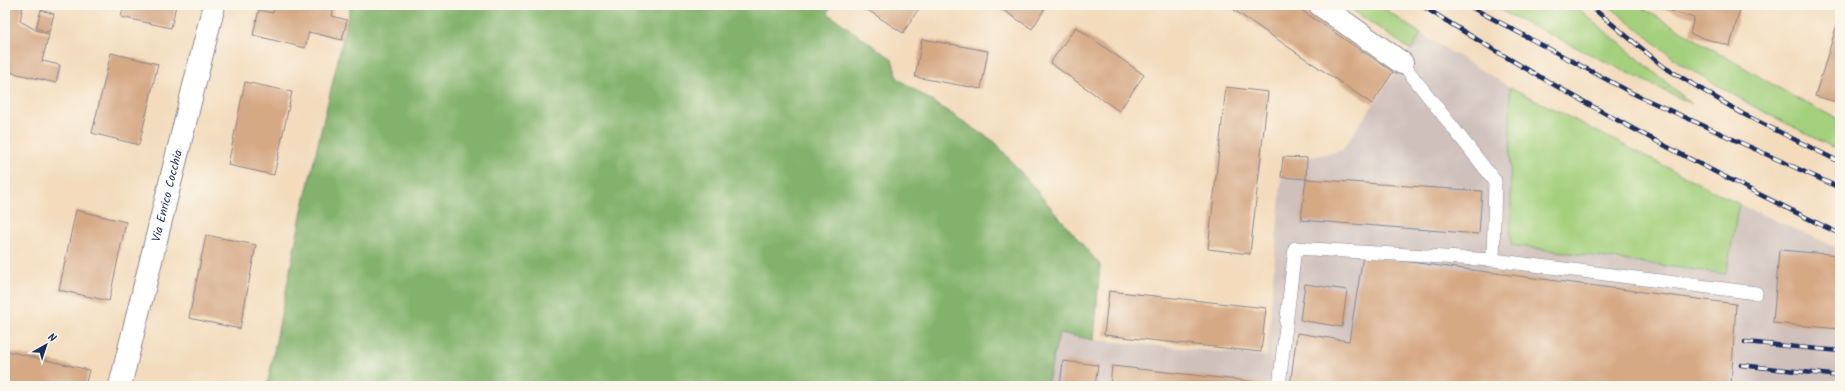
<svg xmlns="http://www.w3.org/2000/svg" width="1845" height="391" font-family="Kalam,sans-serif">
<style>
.industrial{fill:#cfc0bb}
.green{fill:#a4d07d;stroke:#60806e}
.forest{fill:#83b26c;stroke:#4f7065}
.building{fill:#d6a985}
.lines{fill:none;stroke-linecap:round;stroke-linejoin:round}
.service-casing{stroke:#87858d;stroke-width:14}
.minor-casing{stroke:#87858d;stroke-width:24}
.service{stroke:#fff;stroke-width:13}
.minor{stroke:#fff;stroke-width:22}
.rail-casing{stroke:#1b2f5e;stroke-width:4.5}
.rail{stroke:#fbf7ec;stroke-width:3;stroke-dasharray:9;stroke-linecap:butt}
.labels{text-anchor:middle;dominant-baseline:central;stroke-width:3.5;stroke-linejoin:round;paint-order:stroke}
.street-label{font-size:12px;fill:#1b2f5e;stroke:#fbf7ec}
</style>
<rect width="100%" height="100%" fill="#fbf7ec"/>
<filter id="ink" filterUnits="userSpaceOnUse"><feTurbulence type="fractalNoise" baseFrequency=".025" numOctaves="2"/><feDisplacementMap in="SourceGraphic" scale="8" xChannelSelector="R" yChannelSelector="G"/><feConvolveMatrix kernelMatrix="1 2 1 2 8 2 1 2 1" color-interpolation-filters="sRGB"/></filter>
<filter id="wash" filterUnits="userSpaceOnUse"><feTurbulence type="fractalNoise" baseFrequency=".012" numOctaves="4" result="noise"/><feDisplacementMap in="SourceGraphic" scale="16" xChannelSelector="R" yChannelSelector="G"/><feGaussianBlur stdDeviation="0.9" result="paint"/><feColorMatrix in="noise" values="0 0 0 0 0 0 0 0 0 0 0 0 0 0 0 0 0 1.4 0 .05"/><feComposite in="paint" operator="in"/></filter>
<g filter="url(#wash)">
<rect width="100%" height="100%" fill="#f3dbbc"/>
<polygon class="industrial" points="1421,34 1510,87 1739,204 1840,249 1840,386 1047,386 1058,332 1094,340 1267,356 1283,157 1307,158 1342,150"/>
<g class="green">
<polygon points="1345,5 1379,5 1421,34 1411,50"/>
<polygon points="1492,5 1574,5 1692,104 1508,14"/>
<polygon points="1608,5 1637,5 1796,98 1840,120 1840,151 1753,106 1681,64"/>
<polygon points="1510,87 1739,204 1726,274 1511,245"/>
</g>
<polygon class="forest" points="351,5 833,5 827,13 892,59 898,79 995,142 1100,265 1094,340 1059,333 1047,386 267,386 301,215"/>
<g id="blocks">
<g class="building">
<polygon points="5,5 23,5 20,21 36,30 49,34 42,61 60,65 56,83 5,71"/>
<polygon points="124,5 176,5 171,28 121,17"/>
<polygon points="275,5 334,5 332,16 347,20 342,40 309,32 305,48 253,35 259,10 273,13"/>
<polygon points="860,5 921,5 903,33"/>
<polygon points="995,5 1047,5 1032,29"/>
<polygon points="1238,5 1294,5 1393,72 1372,104 1234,10"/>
<polygon points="1652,5 1741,5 1730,46 1690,34 1694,18"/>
<polygon points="41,10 54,14 49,32 36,28"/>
<polygon points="1840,15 1840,103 1815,96"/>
<polygon points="1076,27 1144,75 1119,111 1050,63"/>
<polygon points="922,39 988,51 981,89 915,77"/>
<polygon points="111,53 158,64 139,145 92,133"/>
<polygon points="245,82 292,92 274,175 228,165"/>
<polygon points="1226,87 1268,92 1250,254 1208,249"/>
<polygon points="1283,157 1307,158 1306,179 1482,191 1479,234 1301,220 1306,179 1281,177"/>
<polygon points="76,210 126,222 109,301 59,290"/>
<polygon points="206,235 256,245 240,329 189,318"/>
<polygon points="1779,250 1840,255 1840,329 1773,323"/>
<polygon points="1363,256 1736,304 1731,386 1290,386 1297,333 1349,341"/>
<polygon points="1305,284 1347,290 1342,327 1300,320"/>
<polygon points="1109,291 1266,308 1261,352 1104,335"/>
<polygon points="7,351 89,370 85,386 5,386 5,361"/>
<polygon points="1063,361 1098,365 1095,386 1060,386"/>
<polygon points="1112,366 1266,383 1266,386 1110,386"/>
</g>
</g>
</g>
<g filter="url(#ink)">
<use href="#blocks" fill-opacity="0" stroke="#87858d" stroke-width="1"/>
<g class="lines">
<g class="service-casing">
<g id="service">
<polyline points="1493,260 1756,293"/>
<polyline points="1279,386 1295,248 1493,260 1495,181 1402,63"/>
</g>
</g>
<g class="minor-casing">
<g id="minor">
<polyline points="1320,5 1402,63"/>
<path id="s1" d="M120,386L214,5"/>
</g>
</g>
<use href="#service" class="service"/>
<use href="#minor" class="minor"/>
<g class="rail-casing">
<g id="rail">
<path d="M1421,5C1555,90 1697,165 1840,234"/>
<polyline points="1467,5 1632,93 1840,188"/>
<polyline points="1589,5 1664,67 1743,114 1840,162"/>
<polyline points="1745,342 1840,351"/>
<polyline points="1741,365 1840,376"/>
</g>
</g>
<use href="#rail" class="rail"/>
</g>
</g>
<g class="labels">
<g class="street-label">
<text stroke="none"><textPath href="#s1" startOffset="196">Via Enrico Cocchia</textPath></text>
</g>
</g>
<rect width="1845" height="391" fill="none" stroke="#fbf7ec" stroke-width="20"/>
<g transform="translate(46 345) rotate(39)" stroke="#fbf7ec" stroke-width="3" paint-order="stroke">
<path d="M0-3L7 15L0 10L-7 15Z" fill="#1b2f5e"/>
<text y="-6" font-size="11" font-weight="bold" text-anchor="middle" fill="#1b2f5e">N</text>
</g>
</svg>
